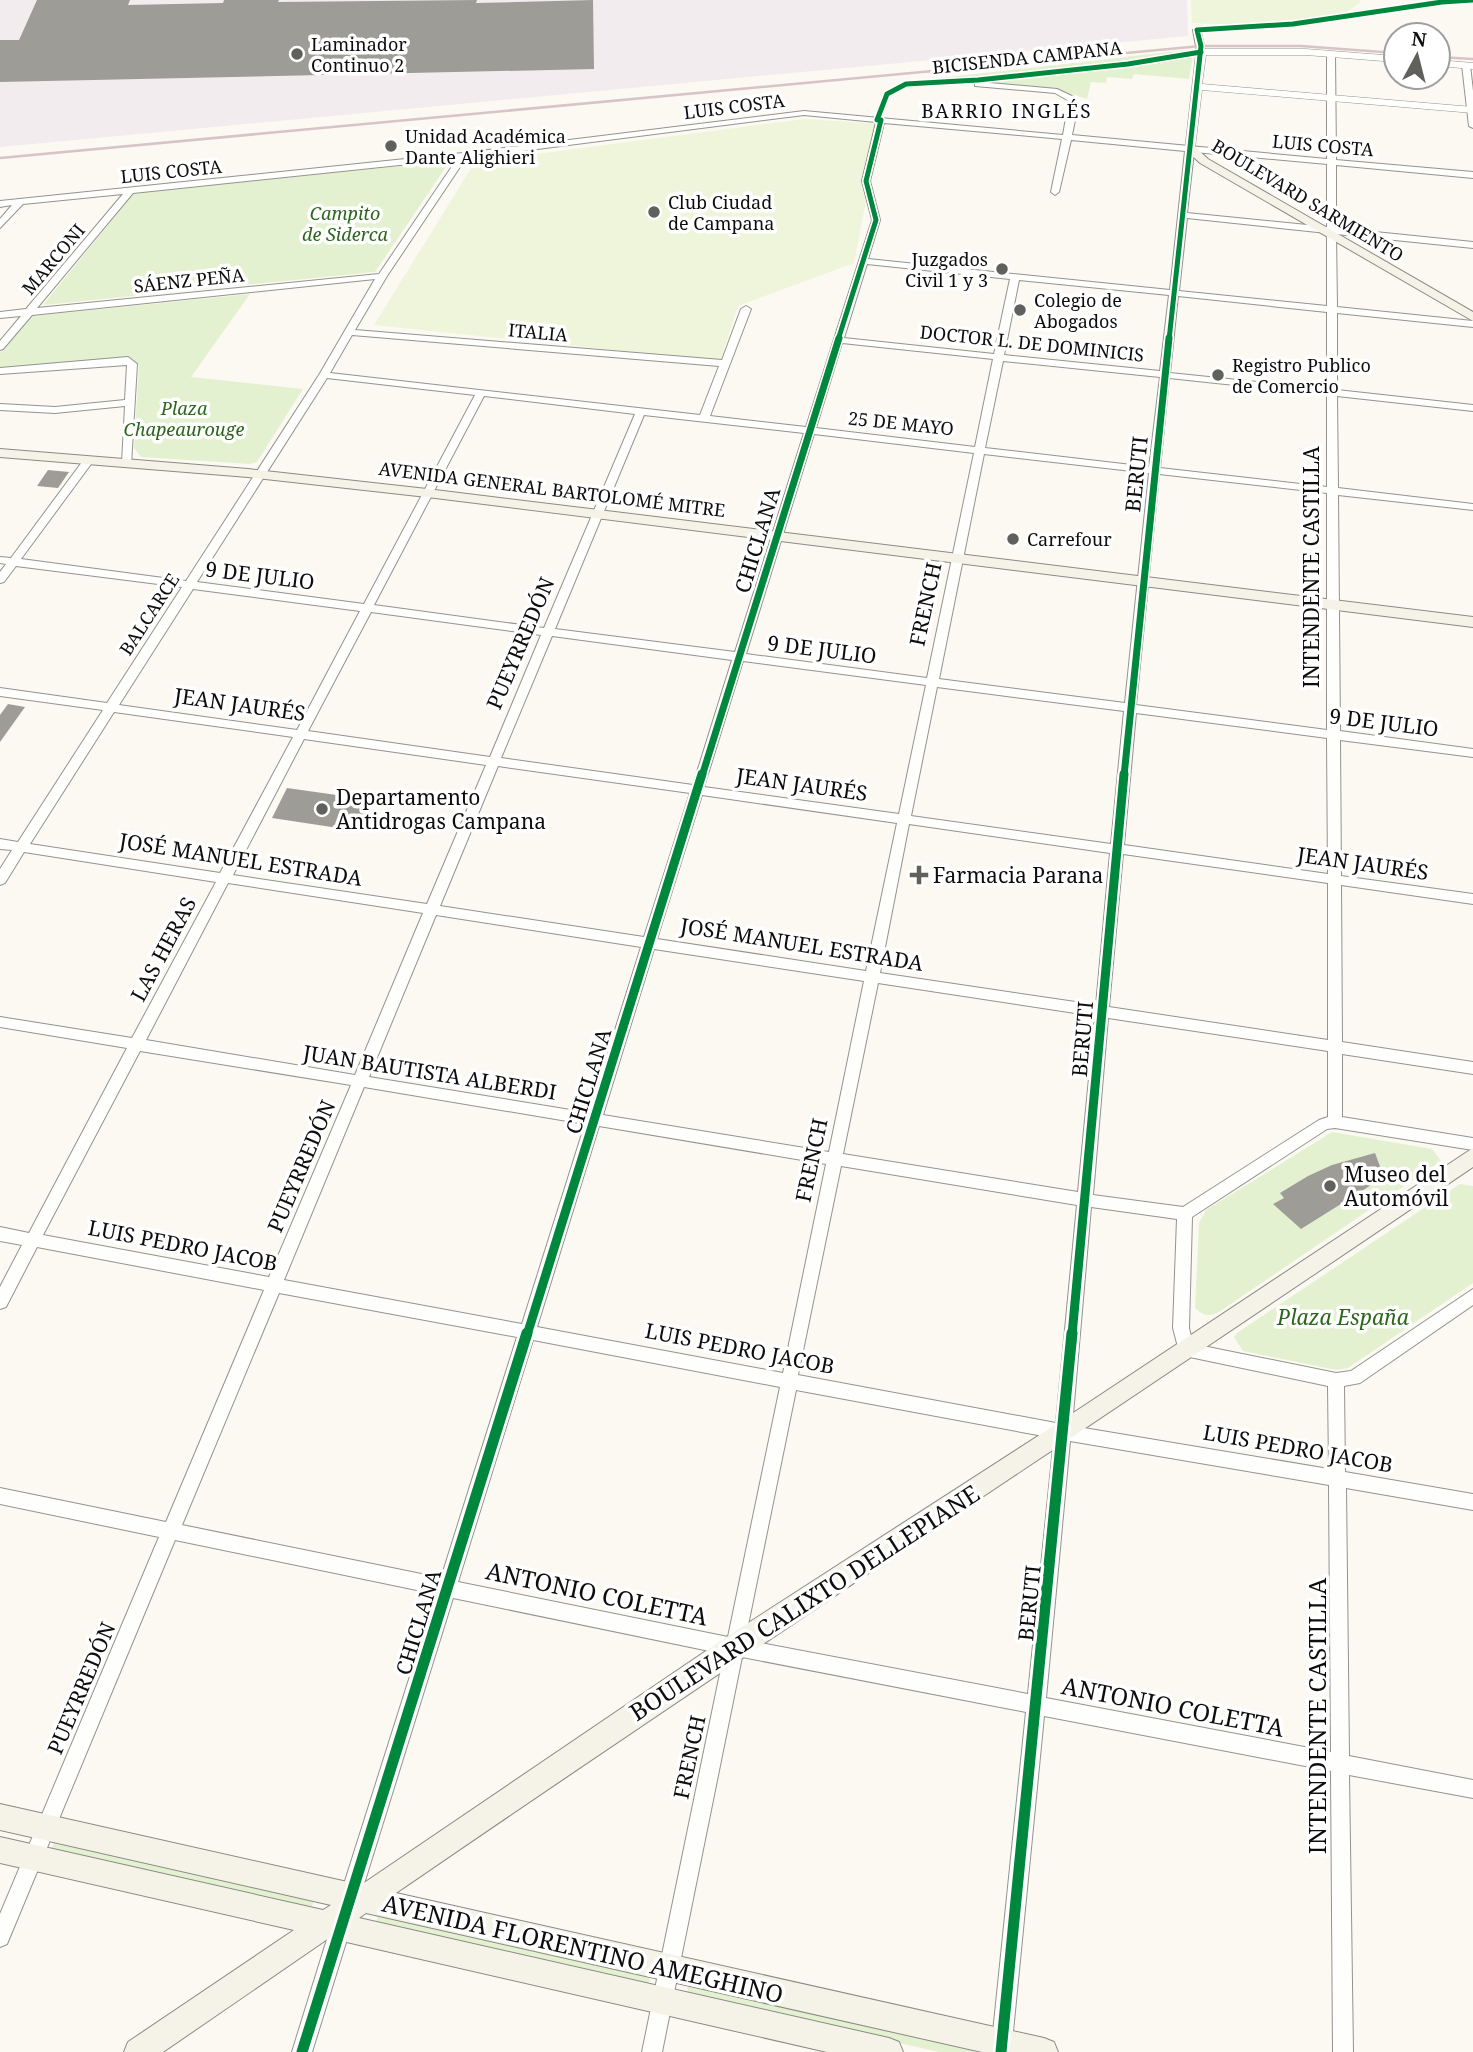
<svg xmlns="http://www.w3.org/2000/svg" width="1473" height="2052" font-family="'Noto Serif',serif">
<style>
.industrial{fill:#f2ecee}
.green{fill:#e4f1d1}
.pitch{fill:#eef5da}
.building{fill:#9e9c97}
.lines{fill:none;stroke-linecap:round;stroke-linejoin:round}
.minor-casing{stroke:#949390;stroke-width:2}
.tertiary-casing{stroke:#949390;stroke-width:1}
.secondary-casing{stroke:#8b8a86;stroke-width:2}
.minor{fill:#fefefd;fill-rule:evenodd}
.tertiary{fill:#fefefd;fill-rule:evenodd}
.secondary{fill:#f5f3e8;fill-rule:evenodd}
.rail{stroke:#d8c4c5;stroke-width:2.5}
.cycleway-far3-casing{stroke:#fff;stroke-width:8}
.cycleway-far2-casing{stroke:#fff;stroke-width:10}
.cycleway-far1-casing{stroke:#fff;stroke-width:13}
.cycleway-casing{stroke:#fff;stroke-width:16}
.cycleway-far3{stroke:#00873e;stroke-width:5}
.cycleway-far2{stroke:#00873e;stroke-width:7}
.cycleway-far1{stroke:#00873e;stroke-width:9}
.cycleway{stroke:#00873e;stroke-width:11}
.poi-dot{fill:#60605d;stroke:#fff;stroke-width:2.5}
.labels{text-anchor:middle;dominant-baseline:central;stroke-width:7;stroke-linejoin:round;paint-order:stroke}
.far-poi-label{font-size:18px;fill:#0d0d0d;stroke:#fff;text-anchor:start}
.far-street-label{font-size:18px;fill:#0d0d0d;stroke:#fff}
.far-park-label{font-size:18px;font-style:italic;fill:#2c661c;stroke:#fff}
.far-neighbourhood-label{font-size:19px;letter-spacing:2px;fill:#0d0d0d;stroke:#fff}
.street-label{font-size:21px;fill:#0d0d0d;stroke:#fff}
.poi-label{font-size:21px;fill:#0d0d0d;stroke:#fff;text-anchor:start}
.park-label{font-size:21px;font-style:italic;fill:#2c661c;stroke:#fff}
.near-street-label{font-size:24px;fill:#0d0d0d;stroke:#fff}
</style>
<rect width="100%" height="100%" fill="#fbf9f1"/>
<polygon class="industrial" points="0,0 1187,0 1188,36 0,147"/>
<g class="green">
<polygon points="1194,49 1189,79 1134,74 1132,79 1107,77 1106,83 1091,82 1087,99 1059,90 932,79"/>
<polygon points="450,161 375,272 43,305 134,193"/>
<polygon points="250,294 191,377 303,389 257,462 250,464 141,457 134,448 139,365 130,358 0,369 0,353 27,319 33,316"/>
<path d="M1332,1132L1432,1149L1441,1161L1219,1312C1209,1317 1203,1316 1195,1308L1199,1223L1206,1210Z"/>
<polygon points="1460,1184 1473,1186 1473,1283 1348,1368 1336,1370 1243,1351 1234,1337 1237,1333"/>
<polygon points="54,1842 313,1900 313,1904 310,1908 51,1849"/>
<polygon points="378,1916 649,1976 650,1981 647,1985 376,1923"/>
<polygon points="689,1985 973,2049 974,2052 939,2052 691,1996 687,1989"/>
</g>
<g class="pitch">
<path d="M1191,0H1361C1351,26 1220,25 1192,23Z"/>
<polygon points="805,119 881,124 854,263 738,306 720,361 374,325 475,162"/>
</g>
<g class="building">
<polygon points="37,0 130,0 128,5 223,3 224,0 279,0 278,2 477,0 476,3 593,0 594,69 0,82 0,40 19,40"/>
<polygon points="48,470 69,472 58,488 37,486"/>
<polygon points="8,704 25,707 0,742 0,715"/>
<polygon points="287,788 372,800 358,831 272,818"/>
<polygon points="1375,1153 1384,1177 1301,1229 1273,1204 1284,1198 1280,1193 1308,1176 1332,1165"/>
</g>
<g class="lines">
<g class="minor-casing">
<g id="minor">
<polygon points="1440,0 1473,0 1473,2 1442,4 1293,26 1201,32 1205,52 1201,54 1197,52 1193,30 1197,28 1293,22"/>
<path d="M1331,52L1335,54L1336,160L1473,172V178L1336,165V228L1473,242V248L1336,234L1337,307L1473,321V327L1337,313V390L1473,405V411L1337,396L1338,488L1473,504V510L1338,495L1340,731L1473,749V757L1340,740L1341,876L1473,894V904L1341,885L1342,1042L1473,1062V1074L1342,1054V1117L1473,1138V1150L1335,1128L1327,1129L1192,1217L1189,1328L1193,1344L1336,1373L1351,1371L1473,1289V1305L1360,1383L1344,1386L1345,1472L1473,1494V1510L1346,1488L1349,1756L1473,1780V1798L1349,1775L1353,2052H1333L1331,1771L1044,1716L1011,2052H991L1026,1712L742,1657L662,2052H642L724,1654L453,1598L359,1900L356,1907L349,1910L342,1907L339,1900L436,1594L175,1540L7,1944L0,1947V1914L159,1537L0,1504V1488L166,1522L264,1290L37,1247L6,1307L0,1309V1287L22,1245L0,1241V1227L29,1233L127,1048L0,1027V1017L132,1038L216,882L24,852L5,883L0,885V869L12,850L0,849V839L18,842L103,710L0,696V688L107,703L182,587L16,566L4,582L0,583V572L6,564L0,563V557L11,558L85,458L89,457L94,460L21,559L186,581L319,375L375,279L32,315L3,349L0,350V341L21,316L0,318V312L26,309L123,194L23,204L0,228V219L12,205L0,207V201L463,153L804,111L1063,135L1069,101L1055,93L975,86V82H978L1057,89L1076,98L1078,105L1072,135L1327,159V54ZM804,115L876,122L862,181L872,220L806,427L710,416L751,309L746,306L741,309L722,360L355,330L387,276L466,158ZM884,123L1062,139L1051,192L1055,195L1059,192L1071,140L1185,151L1170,290L868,259L880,220L870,181ZM1194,152L1327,164V227L1187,213ZM457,159L379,274L37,308L133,193ZM1187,218L1327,233V306L1179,291ZM867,264L1010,279L994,354L844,338ZM1019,280L1169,295L1160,371L1004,355ZM1178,296L1327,312V389L1170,373ZM352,335L719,366L700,415L330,373ZM842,343L993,359L975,447L816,428ZM1003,361L1160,377L1149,467L985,448ZM327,378L475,395L364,604L197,582ZM1169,378L1327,395V487L1160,468ZM484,396L635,414L544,628L374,605ZM644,415L804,433L735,652L555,629ZM814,434L974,453L927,678L746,654ZM984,454L1149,473L1125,703L939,679ZM1159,474L1327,493V730L1136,705ZM193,589L360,611L297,730L119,705ZM371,612L541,635L490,757L308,731ZM552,636L732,660L693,785L501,758ZM743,661L926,685L899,814L704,787ZM937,687L1124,711L1111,844L911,816ZM114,712L293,737L220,873L30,844ZM1136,713L1327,738L1328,874L1124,845ZM304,739L486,765L427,904L233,875ZM498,766L690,793L644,937L440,906ZM702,795L897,823L866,971L657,939ZM909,824L1110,853L1096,1005L880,973ZM1123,854L1328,883V1040L1109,1007ZM228,883L423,913L355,1075L146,1040ZM436,915L641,947L589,1113L369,1077ZM654,949L864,981L829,1152L603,1115ZM878,983L1095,1016L1078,1192L843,1154ZM1108,1018L1328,1051V1117L1319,1120L1183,1207L1093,1195ZM140,1051L351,1085L269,1277L43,1235ZM364,1087L585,1124L522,1324L284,1280ZM599,1126L826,1164L783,1373L537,1327ZM841,1166L1077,1205L1056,1423L798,1375ZM1091,1207L1177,1219L1173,1328L1180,1355L1328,1386L1329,1469L1072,1426ZM279,1293L517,1337L441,1578L182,1525ZM533,1340L780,1387L728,1637L458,1582ZM796,1390L1054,1438L1028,1694L745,1640ZM1070,1441L1329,1485L1331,1752L1046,1698Z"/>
<polygon points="1466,63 1470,65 1473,91 1473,128 1469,126 1462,65"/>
<polygon points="128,357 137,364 131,465 127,466 122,463 125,406 55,413 0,410 0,404 55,407 125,400 127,365 0,374 0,368"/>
<polygon points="342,1913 349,1916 352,1923 312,2052 292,2052 332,1923 335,1916"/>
</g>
</g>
<g class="tertiary-casing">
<g id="tertiary">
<polygon points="1201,49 1306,49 1396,56 1396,62 1306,55 1206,55 1202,84 1473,107 1473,113 1202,90 1195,148 1190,151 1185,148 1196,52"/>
<polygon points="1438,60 1473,63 1473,69 1438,66"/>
</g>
</g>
<g class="secondary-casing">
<g id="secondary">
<polygon points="1186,146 1194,146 1208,159 1473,312 1473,321 1200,163 1186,150"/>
<polygon points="0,449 248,469 427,489 1473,617 1473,627 427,497 248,477 0,457"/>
<path d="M1473,1148V1167C1115,1410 753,1648 396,1893L1044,2038L1054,2042L1058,2052H982L366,1913L359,1918L889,2038L899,2042L903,2052H827L329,1938L163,2052H124L128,2042L294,1930L0,1863V1837L323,1910L331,1905L0,1830V1804L361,1885L725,1638L1055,1425Z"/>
</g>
</g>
<use href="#minor" class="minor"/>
<use href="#tertiary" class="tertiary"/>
<use href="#secondary" class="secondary"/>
<g class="rail">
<polyline points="1438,57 1473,59"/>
<polyline points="0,158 1201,46 1301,46 1396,53"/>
</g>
<g class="cycleway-far3-casing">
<g id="cycleway-far3">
<polyline points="877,120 887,94 906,84 978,80 1128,64 1201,52"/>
<polyline points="838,340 876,220 866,181 881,120"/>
<polyline points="1169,340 1201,46 1197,30 1293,24 1442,2 1473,0"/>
</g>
</g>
<g class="cycleway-far2-casing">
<g id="cycleway-far2">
<polyline points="702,776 839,338"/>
<polyline points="1124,776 1169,338"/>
</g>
</g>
<g class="cycleway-far1-casing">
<g id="cycleway-far1">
<polyline points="527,1335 702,774"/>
<polyline points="1072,1335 1124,774"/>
</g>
</g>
<g class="cycleway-casing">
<g id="cycleway">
<polyline points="302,2052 527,1333"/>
<polyline points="1001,2052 1072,1333"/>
</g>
</g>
<use href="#cycleway-far3" class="cycleway-far3"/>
<use href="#cycleway-far2" class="cycleway-far2"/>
<use href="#cycleway-far1" class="cycleway-far1"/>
<use href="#cycleway" class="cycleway"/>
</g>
<g class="poi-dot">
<circle cx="297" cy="54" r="7"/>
<circle cx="391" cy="146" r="7"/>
<circle cx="654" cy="212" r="7"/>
<circle cx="1002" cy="269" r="7"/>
<circle cx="1020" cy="310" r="7"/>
<circle cx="1218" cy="375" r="7"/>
<circle cx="1013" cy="539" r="7"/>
<circle cx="322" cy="809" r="7"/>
<path d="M915.5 864.5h7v7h7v7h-7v7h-7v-7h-7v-7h7z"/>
<circle cx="1330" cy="1186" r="7"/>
</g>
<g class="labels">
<g class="far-poi-label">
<text x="311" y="44">Laminador<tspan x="311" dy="21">Continuo 2</tspan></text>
<text x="405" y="136">Unidad Académica<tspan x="405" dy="21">Dante Alighieri</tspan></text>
<text x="668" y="202">Club Ciudad<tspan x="668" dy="21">de Campana</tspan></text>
<text x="988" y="259" text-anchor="end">Juzgados<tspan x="988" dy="21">Civil 1 y 3</tspan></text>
<text x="1034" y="300">Colegio de<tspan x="1034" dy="21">Abogados</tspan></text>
<text x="1232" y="365">Registro Publico<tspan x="1232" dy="21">de Comercio</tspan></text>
<text x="1027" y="539">Carrefour</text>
</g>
<g class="far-street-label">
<text transform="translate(1027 57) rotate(-6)">BICISENDA CAMPANA</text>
<text transform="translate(734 106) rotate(-7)">LUIS COSTA</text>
<text transform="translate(1323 145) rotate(5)">LUIS COSTA</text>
<text transform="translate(171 171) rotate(-6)">LUIS COSTA</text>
<text transform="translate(1308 200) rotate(31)">BOULEVARD SARMIENTO</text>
<text transform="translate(53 259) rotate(-50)">MARCONI</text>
<text transform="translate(189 280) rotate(-6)">SÁENZ PEÑA</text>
<text transform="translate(538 332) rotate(5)">ITALIA</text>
<text transform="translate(1032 343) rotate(6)">DOCTOR L. DE DOMINICIS</text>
<text transform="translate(901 423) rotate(6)">25 DE MAYO</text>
<text transform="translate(552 489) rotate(7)">AVENIDA GENERAL BARTOLOMÉ MITRE</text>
<text transform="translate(149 614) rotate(-57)">BALCARCE</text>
</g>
<g class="far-park-label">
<text x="345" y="213">Campito<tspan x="345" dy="21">de Siderca</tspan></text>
<text x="184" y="408">Plaza<tspan x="184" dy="21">Chapeaurouge</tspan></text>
</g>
<g class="far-neighbourhood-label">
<text x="1007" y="111">BARRIO INGLÉS</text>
</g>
<g class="street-label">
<text transform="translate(1136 474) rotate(-84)">BERUTI</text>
<text transform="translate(757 540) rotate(-73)">CHICLANA</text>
<text transform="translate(1311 567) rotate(-90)">INTENDENTE CASTILLA</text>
<text transform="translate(260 575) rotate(7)">9 DE JULIO</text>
<text transform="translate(925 604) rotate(-78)">FRENCH</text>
<text transform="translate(520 643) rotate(-67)">PUEYRREDÓN</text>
<text transform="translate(822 649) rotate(7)">9 DE JULIO</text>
<text transform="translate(240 704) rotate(8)">JEAN JAURÉS</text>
<text transform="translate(1384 722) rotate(7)">9 DE JULIO</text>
<text transform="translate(802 784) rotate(8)">JEAN JAURÉS</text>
<text transform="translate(241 859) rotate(9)">JOSÉ MANUEL ESTRADA</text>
<text transform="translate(1363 863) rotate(8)">JEAN JAURÉS</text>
<text transform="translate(802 944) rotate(9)">JOSÉ MANUEL ESTRADA</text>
<text transform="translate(163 949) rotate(-62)">LAS HERAS</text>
<text transform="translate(1082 1039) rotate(-85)">BERUTI</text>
<text transform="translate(430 1072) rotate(9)">JUAN BAUTISTA ALBERDI</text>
<text transform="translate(588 1081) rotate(-73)">CHICLANA</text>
<text transform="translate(811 1160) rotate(-78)">FRENCH</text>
<text transform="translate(301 1166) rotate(-67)">PUEYRREDÓN</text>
<text transform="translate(183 1245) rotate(11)">LUIS PEDRO JACOB</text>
<text transform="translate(740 1348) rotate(11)">LUIS PEDRO JACOB</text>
<text transform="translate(1298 1448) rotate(10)">LUIS PEDRO JACOB</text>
<text transform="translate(1029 1603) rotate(-84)">BERUTI</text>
<text transform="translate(418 1622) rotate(-73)">CHICLANA</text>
<text transform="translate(81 1688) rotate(-67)">PUEYRREDÓN</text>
<text transform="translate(689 1757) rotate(-78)">FRENCH</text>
</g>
<g class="poi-label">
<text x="336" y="797">Departamento<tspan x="336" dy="24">Antidrogas Campana</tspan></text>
<text x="933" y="875">Farmacia Parana</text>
<text x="1344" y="1174">Museo del<tspan x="1344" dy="24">Automóvil</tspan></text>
</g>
<g class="park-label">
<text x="1343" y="1317">Plaza España</text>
</g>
<g class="near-street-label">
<text transform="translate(597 1593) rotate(12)">ANTONIO COLETTA</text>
<text transform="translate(804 1602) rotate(-33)">BOULEVARD CALIXTO DELLEPIANE</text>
<text transform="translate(1173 1706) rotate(11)">ANTONIO COLETTA</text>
<text transform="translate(1316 1716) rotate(-90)">INTENDENTE CASTILLA</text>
<text transform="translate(583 1948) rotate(13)">AVENIDA FLORENTINO AMEGHINO</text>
</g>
</g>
<g transform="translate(1417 56) rotate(7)"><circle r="33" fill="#ffffff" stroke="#9e9e9e" stroke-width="2"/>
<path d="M0-5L12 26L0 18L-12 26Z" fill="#60605d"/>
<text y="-10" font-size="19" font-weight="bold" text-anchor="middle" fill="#0d0d0d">N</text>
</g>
</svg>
